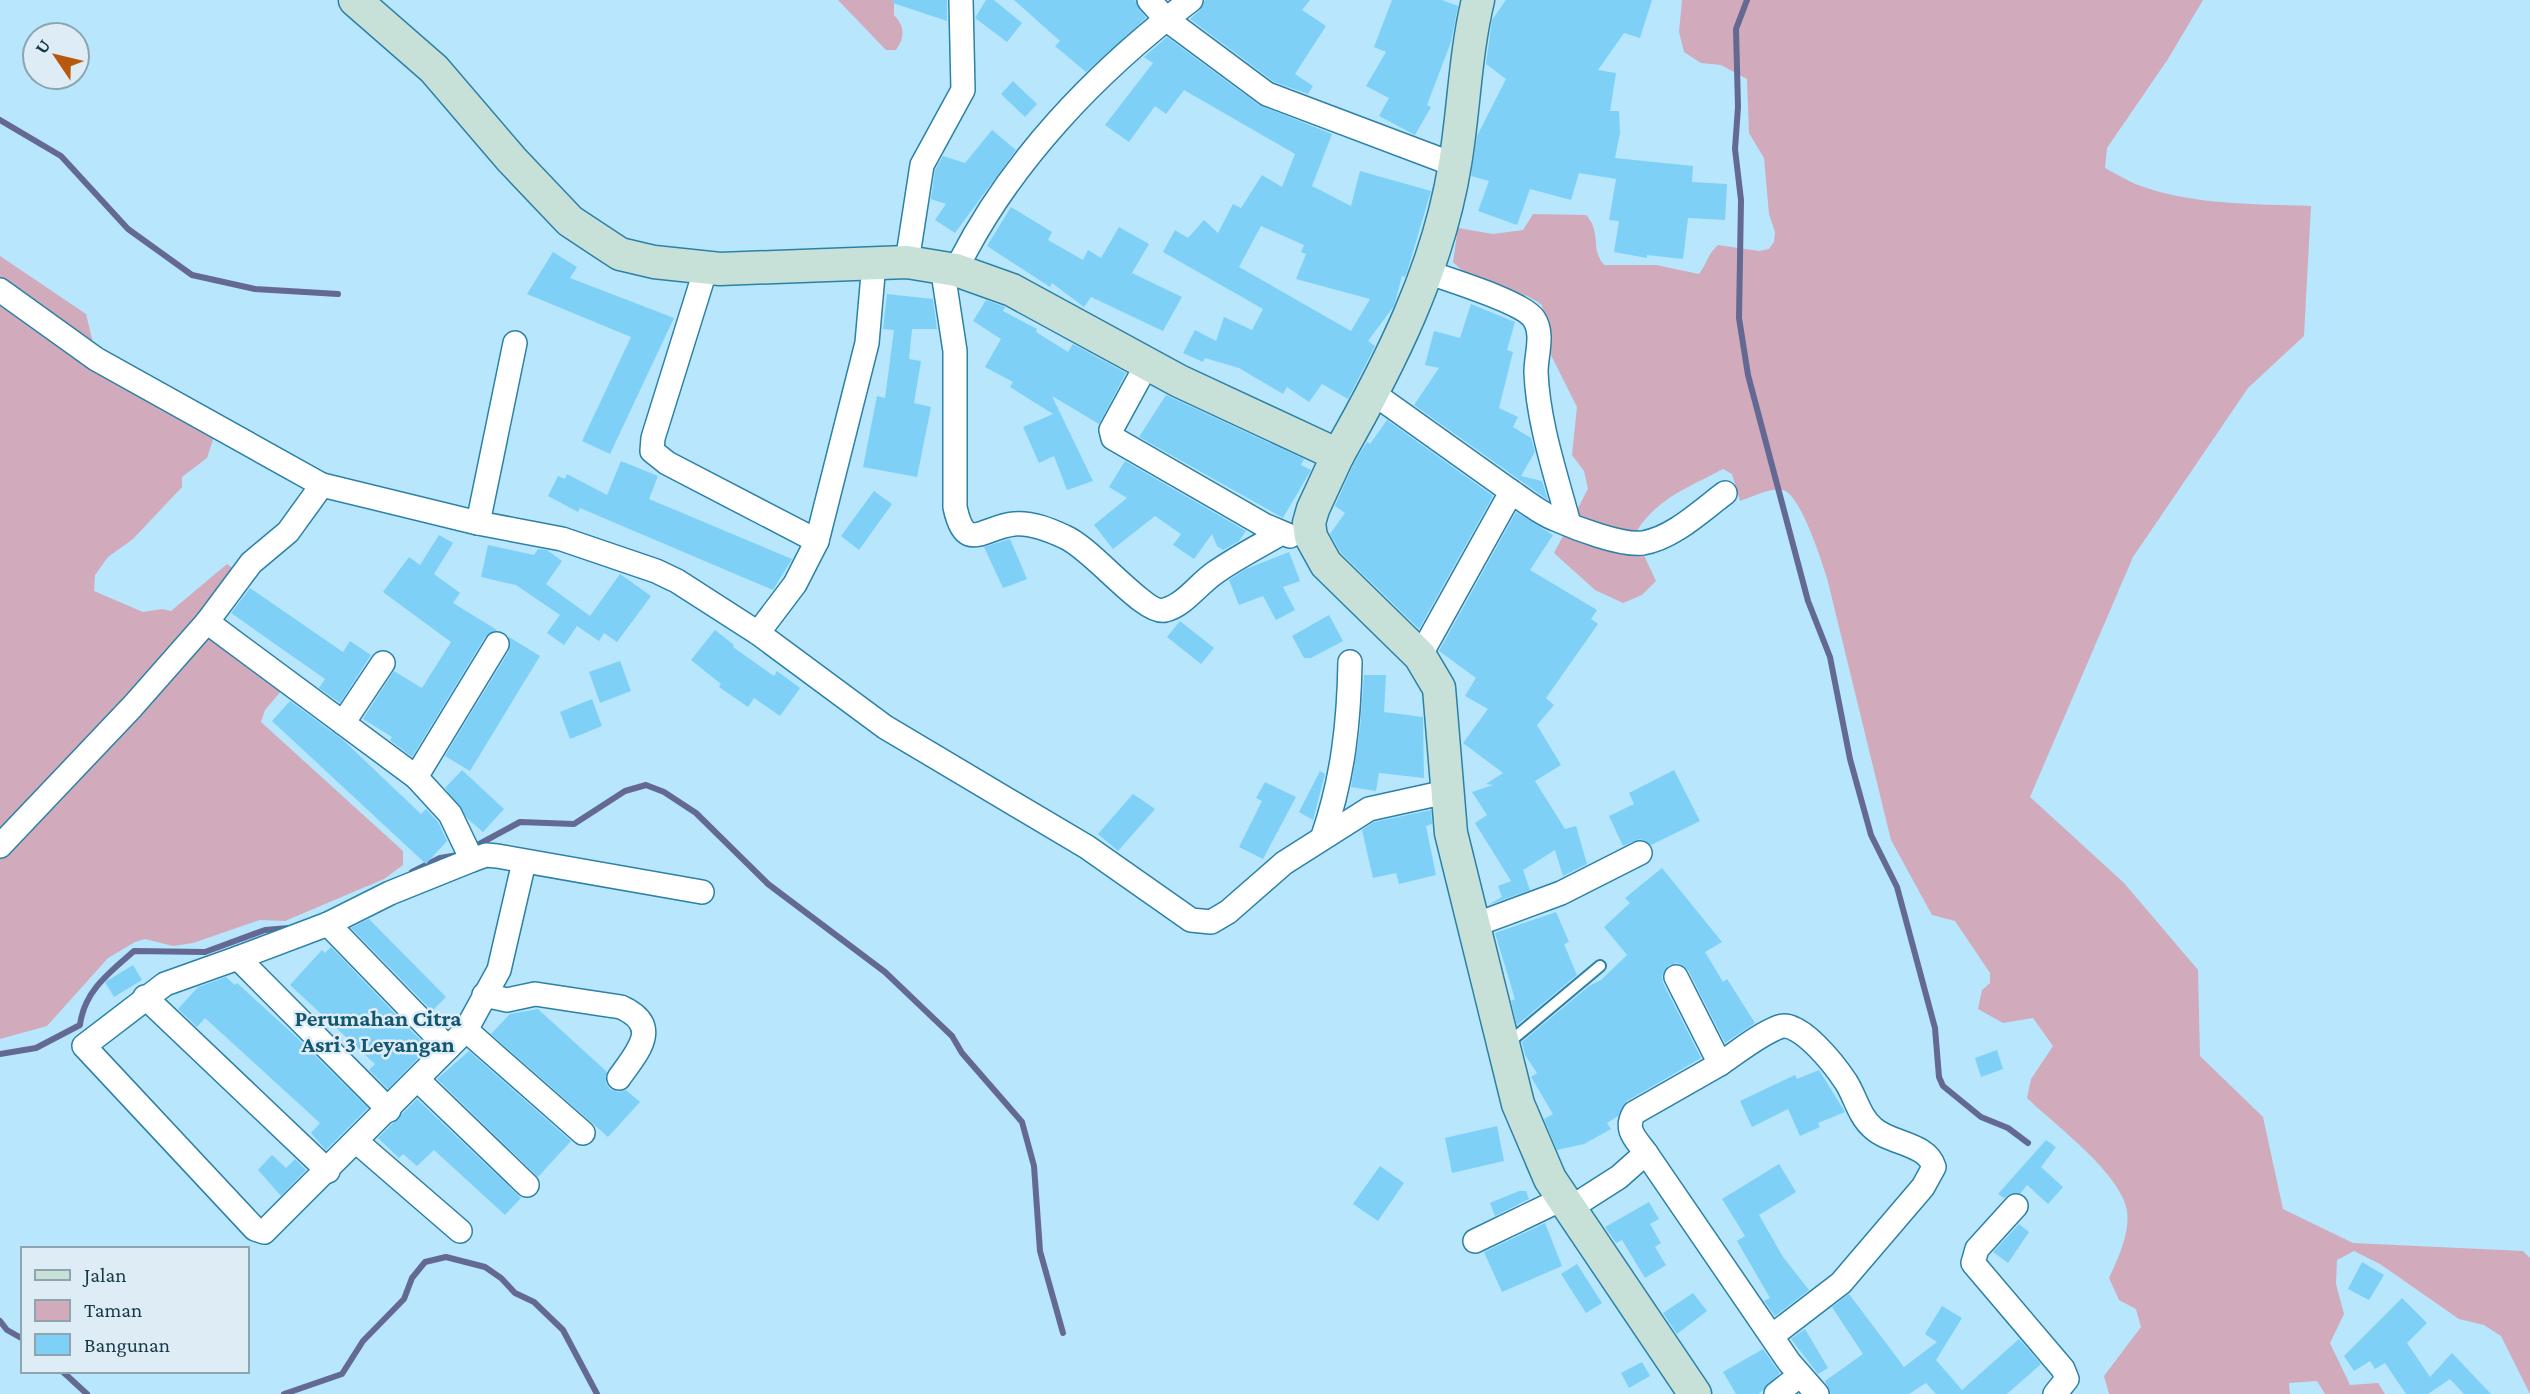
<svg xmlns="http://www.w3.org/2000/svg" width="2530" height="1394" font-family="'Crimson Pro',serif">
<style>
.green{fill:#d1abbb}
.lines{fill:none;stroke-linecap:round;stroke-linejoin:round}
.stream{stroke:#646993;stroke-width:6}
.building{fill:#7fd0f7;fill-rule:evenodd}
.lane-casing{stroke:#2c81a6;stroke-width:14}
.street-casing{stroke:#2c81a6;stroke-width:26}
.secondary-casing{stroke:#2c81a6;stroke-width:35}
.lane{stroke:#fff;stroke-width:10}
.street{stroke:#fff;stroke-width:23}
.secondary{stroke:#c7e1d9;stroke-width:32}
.labels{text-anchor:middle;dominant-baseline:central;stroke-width:5;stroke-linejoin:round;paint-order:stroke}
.neighbourhood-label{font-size:23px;font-weight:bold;fill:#125671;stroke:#deedf5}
</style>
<rect width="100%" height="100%" fill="#b7e6fd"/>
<g class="green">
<path d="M838,0H894V15C905,26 905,38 896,50H886Z"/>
<path d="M1682,0H2203L2168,59L2107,148L2105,168C2117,174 2130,183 2144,187C2195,205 2258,204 2311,206L2304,336L2248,388L2133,557L2030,797L2124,883L2198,970L2200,1056L2263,1117L2283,1209L2353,1243L2523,1251L2530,1258V1394L2501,1336L2484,1325L2459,1319L2380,1264L2354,1251L2337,1260L2336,1284L2344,1314L2330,1343L2350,1385L2378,1383L2385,1394H2325L2317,1381L2289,1383L2290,1394H2109L2104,1376L2141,1327L2136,1309L2119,1300L2109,1278C2118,1258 2130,1234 2127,1211C2122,1174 2053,1123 2027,1098L2031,1079L2053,1046L2033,1018L2003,1023L1978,1009L1982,990L1990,983V973L1955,921L1932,915L1891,840L1827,578C1821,560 1801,495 1783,490C1771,487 1752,497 1740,501L1732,474L1723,469C1691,486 1658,498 1638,529L1641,549L1656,581L1642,595L1623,603L1595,590L1554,553L1588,489L1584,471L1572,455L1577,407L1550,353L1542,305C1511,282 1481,292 1453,262L1458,228L1493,234L1523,230L1533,214L1586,215C1602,232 1590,249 1604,265H1656L1699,274C1708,262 1707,255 1718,245L1759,251L1769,249L1774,242L1775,232L1769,214L1764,158L1749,133L1747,79L1721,65L1701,63L1684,52L1679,32Z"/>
<polygon points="0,256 86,314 94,347 218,424 207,458 182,477 182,487 133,539 108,557 95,575 94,591 143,612 162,609 171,611 227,564 235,570 205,616 282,690 265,710 261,722 403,851 403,865 384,879 285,921 260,920 193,943 173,946 145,939 135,942 108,958 47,1026 0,1039"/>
</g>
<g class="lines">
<g class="stream">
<polyline points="1747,0 1736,29 1738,107 1735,149 1741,200 1739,318 1748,375 1808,601 1830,657 1850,759 1871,835 1897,887 1935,1028 1939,1077 1943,1086 1981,1117 2008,1128 2028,1143"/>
<polyline points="0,120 61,156 128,229 192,275 255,289 338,294"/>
<polyline points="470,849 520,822 574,824 625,791 646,785 664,792 696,813 768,884 885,972 952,1036 962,1053 1022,1122 1034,1166 1040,1251 1063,1333"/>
<polyline points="412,872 440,858 458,855"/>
<path d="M0,1054L36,1048L80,1025C84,991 110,972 134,951L205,952L265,930L289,928"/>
<polyline points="0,1321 7,1330 23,1339"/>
<polyline points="62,1371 87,1394"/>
<polyline points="284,1394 342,1374 363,1341 404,1299 412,1278 425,1262 446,1257 485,1267 501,1278 515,1293 534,1302 563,1330 597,1394"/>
</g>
</g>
<g class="building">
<polygon points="893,0 947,0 947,21 893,3"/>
<polygon points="986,0 994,0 1022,23 1007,42 975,18"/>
<polygon points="1014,0 1135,0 1146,18 1086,72 1055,46 1060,41"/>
<polygon points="1205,0 1310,0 1302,10 1326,26 1295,74 1313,86 1308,94 1274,82 1190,19 1200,10"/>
<polygon points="1392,0 1442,0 1458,6 1451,42 1427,105 1431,107 1415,135 1379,116 1389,98 1366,86 1386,52 1374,47"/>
<polygon points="1506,0 1652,0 1640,38 1624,33 1598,70 1616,73 1610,111 1619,111 1620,133 1615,158 1693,166 1692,182 1727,184 1725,220 1688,218 1683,259 1647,255 1647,258 1614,252 1619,221 1609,220 1616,179 1579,173 1571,200 1530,189 1517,225 1478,211 1489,181 1471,176 1477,136 1506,79 1486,64 1492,20"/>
<path d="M1167,37L1259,105L1332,134L1312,186L1351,206L1360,171L1431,191L1407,272L1405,277L1402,276L1394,306L1368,341L1375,346L1348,399L1322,384L1309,402L1287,387L1283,394L1239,368L1205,358L1203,362L1183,353L1195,330L1216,341L1224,317L1252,330L1263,309L1163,252L1175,230L1188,238L1204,220L1218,233L1233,204L1241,208L1262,175L1282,187L1295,154L1184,90L1166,114L1155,106L1129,142L1105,125L1153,63L1144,57ZM1261,226L1304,245L1301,252L1306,254L1296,279L1370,299L1351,331L1239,267Z"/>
<polygon points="1013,81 1037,104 1025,117 1001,94"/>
<polygon points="992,130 1016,150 955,233 935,220 946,204 931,199 935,170 943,156 965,163"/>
<polygon points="1011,207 1052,232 1048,240 1083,260 1088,250 1101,258 1119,227 1149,244 1132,273 1182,297 1163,331 1091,297 1084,307 1052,283 1050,287 987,246"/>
<polygon points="553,252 577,267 570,278 674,318 610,454 582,441 631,337 527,294"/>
<polygon points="887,294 933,299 937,329 912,329 909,359 921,361 914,403 931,407 917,477 863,467 877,396 885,398 894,330 883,329"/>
<polygon points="986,300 1005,307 1003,311 1037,329 1036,332 1068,352 1073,344 1126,373 1099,424 1052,396 1093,481 1067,490 1054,456 1039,463 1023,427 1053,414 1010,387 1013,382 985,367 1001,339 973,321"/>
<polygon points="1471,304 1515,322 1507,350 1513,352 1499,408 1518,417 1513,427 1531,438 1535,452 1521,476 1542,481 1548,500 1414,405 1439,368 1425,365 1434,331 1460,338"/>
<polygon points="1166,395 1304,459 1301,465 1311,470 1283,518 1139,437"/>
<polygon points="1387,420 1493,496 1419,629 1341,553 1330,534 1345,513 1335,506 1354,463 1367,442 1370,444"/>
<polygon points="621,461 658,476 649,499 792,559 773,590 580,508 578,512 548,496 558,476 565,479 567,474 607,495"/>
<polygon points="1125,461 1246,531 1239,541 1223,550 1217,546 1212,534 1194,559 1173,545 1181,534 1155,516 1113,549 1094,525 1127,498 1109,487"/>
<polygon points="874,491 892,504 859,550 841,536"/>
<polygon points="1516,512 1553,535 1530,570 1597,610 1591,619 1598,624 1546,698 1554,705 1537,725 1561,765 1535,781 1565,829 1576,826 1587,864 1563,876 1555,850 1523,870 1530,890 1488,905 1502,897 1498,886 1511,881 1475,823 1487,815 1472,792 1493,785 1486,784 1503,773 1463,743 1488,709 1465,696 1476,678 1439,651"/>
<polygon points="439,535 453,543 434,574 460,593 453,603 497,630 485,637 412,757 390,740 392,737 363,719 394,671 422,688 451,642 383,592 409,557 420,565"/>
<polygon points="1010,539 1027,579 1003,588 984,547"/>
<polygon points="488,545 534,555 538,549 547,550 562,561 546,584 590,616 620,574 651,596 617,642 604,633 599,641 577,626 564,645 547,633 560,615 516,585 481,577"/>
<polygon points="1289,552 1300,581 1283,587 1295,610 1276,620 1263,596 1239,605 1229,580 1246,569"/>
<polygon points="250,588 343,652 350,641 371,655 340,703 319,688 325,679 231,613"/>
<polygon points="1329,615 1343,641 1311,658 1304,658 1292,636"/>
<polygon points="1180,621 1214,648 1201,664 1167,637"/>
<polygon points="715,630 734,645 733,647 774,676 777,671 800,688 780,716 754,698 748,707 719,687 721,684 691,660"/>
<polygon points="509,637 540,656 470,771 445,756 509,651"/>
<polygon points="620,661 631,691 600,703 589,672"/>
<polygon points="1364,675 1386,675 1384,712 1423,717 1424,778 1379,773 1376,791 1351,787 1360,729"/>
<polygon points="592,699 602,726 570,739 560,712"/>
<polygon points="290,701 343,740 421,814 426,809 438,822 447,841 426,864 272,721"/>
<polygon points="462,770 504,809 483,832 468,819 445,788"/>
<polygon points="1674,770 1700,821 1651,845 1640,839 1623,846 1609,816 1634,804 1629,793"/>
<polygon points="1320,771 1325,774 1313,820 1299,812"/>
<polygon points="1265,782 1296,797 1263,859 1239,847 1262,801 1256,798"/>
<polygon points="1133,794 1155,809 1118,851 1098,834"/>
<polygon points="1431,810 1432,824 1426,826 1436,875 1399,884 1396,873 1373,878 1362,830 1374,822"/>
<polygon points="1662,868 1722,942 1705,952 1723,982 1727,979 1755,1023 1725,1043 1688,970 1677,963 1669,965 1662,976 1663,983 1701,1058 1627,1101 1618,1116 1607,1123 1611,1129 1584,1144 1557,1150 1544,1119 1553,1114 1531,1077 1537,1073 1525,1055 1522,1042 1589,986 1601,980 1627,955 1604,927 1630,903 1625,898"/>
<polygon points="1556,912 1569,942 1564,944 1577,975 1517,1025 1511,1001 1515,999 1495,933"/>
<polygon points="369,919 446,997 432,1011 351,928"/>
<polygon points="331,947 428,1048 388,1089 369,1070 375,1064 290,985 322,950 325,953"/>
<polygon points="133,965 142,980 114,997 105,982"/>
<polygon points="226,977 235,985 237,983 293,1034 368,1108 326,1150 311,1133 320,1123 205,1018 197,1027 178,1009 198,987"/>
<polygon points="538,1009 607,1072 606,1083 610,1089 618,1092 626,1090 640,1102 608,1137 491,1034 510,1014"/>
<polygon points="1997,1050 2003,1069 1981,1077 1975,1058"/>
<polygon points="469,1051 571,1141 538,1177 437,1079"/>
<polygon points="1819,1070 1845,1112 1818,1123 1820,1127 1800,1136 1788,1109 1752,1127 1740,1101 1795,1075 1797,1079"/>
<polygon points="417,1099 521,1198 505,1215 434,1150 417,1166 403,1154 399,1158 378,1138"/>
<polygon points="1497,1126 1504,1161 1452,1173 1445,1138"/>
<polygon points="2046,1140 2056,1147 2041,1167 2063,1187 2048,1204 2027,1185 2021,1193 2012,1193 2004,1198 1998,1194"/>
<polygon points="272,1155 286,1168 295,1159 306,1170 281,1196 258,1170"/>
<polygon points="1779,1164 1796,1192 1759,1215 1783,1257 1809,1290 1775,1316 1764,1301 1770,1298 1737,1241 1745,1236 1722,1199"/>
<polygon points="1380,1166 1404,1183 1378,1221 1353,1204"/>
<polygon points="1519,1191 1526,1191 1529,1199 1495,1216 1490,1203"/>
<polygon points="1649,1202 1659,1219 1650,1224 1661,1243 1655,1247 1666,1265 1645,1278 1622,1240 1616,1243 1605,1227"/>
<polygon points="1545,1223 1562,1266 1502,1292 1484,1252"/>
<polygon points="2019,1224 2029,1232 2008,1263 1993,1252"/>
<polygon points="2362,1262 2384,1275 2369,1300 2348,1289"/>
<polygon points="1577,1264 1602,1303 1586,1313 1561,1274"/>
<polygon points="1693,1293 1707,1311 1677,1334 1663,1313"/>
<polygon points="1849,1294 1904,1367 1937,1342 1925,1334 1942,1306 1962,1318 1936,1360 1962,1390 2019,1339 2041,1364 2007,1394 1936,1394 1926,1383 1909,1394 1831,1394 1825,1381 1863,1354 1832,1307"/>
<polygon points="2402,1298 2427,1323 2407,1343 2430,1377 2452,1353 2491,1394 2464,1394 2450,1379 2428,1394 2406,1394 2385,1363 2375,1369 2370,1361 2354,1371 2344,1356"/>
<polygon points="1805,1329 1828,1368 1818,1374 1791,1339"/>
<polygon points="1763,1349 1780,1373 1759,1394 1736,1394 1723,1372"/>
<polygon points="1642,1362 1650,1376 1629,1388 1621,1373"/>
</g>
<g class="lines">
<g class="lane-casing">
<polyline id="lane" points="1507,1044 1600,966"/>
</g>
<g class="street-casing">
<g id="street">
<polyline points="1149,0 1166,19 1267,94 1455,165"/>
<polyline points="907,262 922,165 963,90 961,0"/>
<path d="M942,266L955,351V507C965,555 983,527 1014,524C1031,522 1050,530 1065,537C1093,549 1145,616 1165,610C1185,605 1199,583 1216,572C1236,558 1259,546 1280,534"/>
<polyline points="706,268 653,438 652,451 667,463 817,541"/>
<path d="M956,270C1008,163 1097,71 1191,0"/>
<path d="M1427,272C1449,280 1523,302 1534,319C1544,334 1536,355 1536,372C1538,423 1556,475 1569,524"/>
<polyline points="0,290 96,359 322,485 478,523"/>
<polyline points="515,343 478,523 562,539 656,571 677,581 758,633 885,727 1087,847 1191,920 1211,922 1228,912 1284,863 1369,809 1446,792"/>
<polyline points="1147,364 1111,430 1113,438 1264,525 1290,536"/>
<polyline points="1373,393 1509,490 1509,496 1420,656"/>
<path d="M1509,490C1524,500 1539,513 1555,519C1575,528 1622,546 1643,543C1673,538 1701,511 1725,493"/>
<polyline points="207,622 416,777"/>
<polyline points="758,633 795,584 817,541 867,343 874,263"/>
<polyline points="497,644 416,777 450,814 472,860 486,855 497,856 702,892"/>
<polyline points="343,723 383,663"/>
<path d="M1323,836C1343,778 1349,722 1350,662"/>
<polyline points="0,846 132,707 207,622 251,563 288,532 322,485"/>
<polyline points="328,924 448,1048"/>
<polyline points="1472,926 1561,893 1640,853"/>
<polyline points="238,958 165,984 84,1046 255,1229 264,1232 466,1030 499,970 524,862"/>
<path d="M484,995L507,1000L535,994L621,1007C663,1026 637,1052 619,1078"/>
<polyline points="145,997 328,1171"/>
<polyline points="466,1030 583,1133"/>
<path d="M1720,1064C1738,1052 1758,1035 1779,1027C1800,1019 1836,1067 1846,1082C1856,1098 1859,1116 1873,1128C1890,1144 1927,1143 1934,1167L1923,1187L1841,1283L1772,1336"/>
<polyline points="418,1080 527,1185"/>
<polyline points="389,1110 238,958 328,924 390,893 472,860"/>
<polyline points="357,1142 460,1231"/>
<polyline points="1646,1153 1789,1362 1817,1394"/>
<polyline points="2016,1206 1977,1249 1973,1263 2063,1369 2067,1379 2055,1394"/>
<path d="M1569,1209L1619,1177L1646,1153C1636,1139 1624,1130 1634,1113L1720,1064L1676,977"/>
<polyline points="1475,1241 1562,1199"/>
<polyline points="1776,1394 1799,1376"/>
</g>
</g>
<g class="secondary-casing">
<g id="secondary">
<polyline points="355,0 434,69 512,160 570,221 620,254 654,262 720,269 907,262 956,270 1012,290 1179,381 1338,455 1313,509 1309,523 1311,537 1326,564 1420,656 1439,688 1451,833 1518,1104 1550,1179 1695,1394"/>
<path d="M1338,455C1390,364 1438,269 1455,164C1464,110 1465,54 1478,0"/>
</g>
</g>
<use href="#lane" class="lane"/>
<use href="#street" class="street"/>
<use href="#secondary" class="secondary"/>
</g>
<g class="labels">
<g class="neighbourhood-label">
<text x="378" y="1018">Perumahan Citra<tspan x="378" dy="26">Asri 3 Leyangan</tspan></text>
</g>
</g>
<rect x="21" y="1247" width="228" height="126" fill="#deedf5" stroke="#8ea5af" stroke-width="2"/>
<rect x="35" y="1270" width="35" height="10" fill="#c7e1d9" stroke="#8ea5af" stroke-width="2"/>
<text x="84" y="1282" font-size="21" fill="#153847">Jalan</text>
<rect x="35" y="1300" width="35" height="21" fill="#d1abbb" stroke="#8ea5af" stroke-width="2"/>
<text x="84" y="1317" font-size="21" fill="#153847">Taman</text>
<rect x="35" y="1334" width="35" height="21" fill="#7fd0f7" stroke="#8ea5af" stroke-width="2"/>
<text x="84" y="1352" font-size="21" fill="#153847">Bangunan</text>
<g transform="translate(56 56) rotate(305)"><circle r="33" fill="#deedf5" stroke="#8ea5af" stroke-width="2"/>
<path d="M0-5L12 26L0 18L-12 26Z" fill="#b7580e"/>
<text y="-10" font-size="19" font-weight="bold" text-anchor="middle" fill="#153847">U</text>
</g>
</svg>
